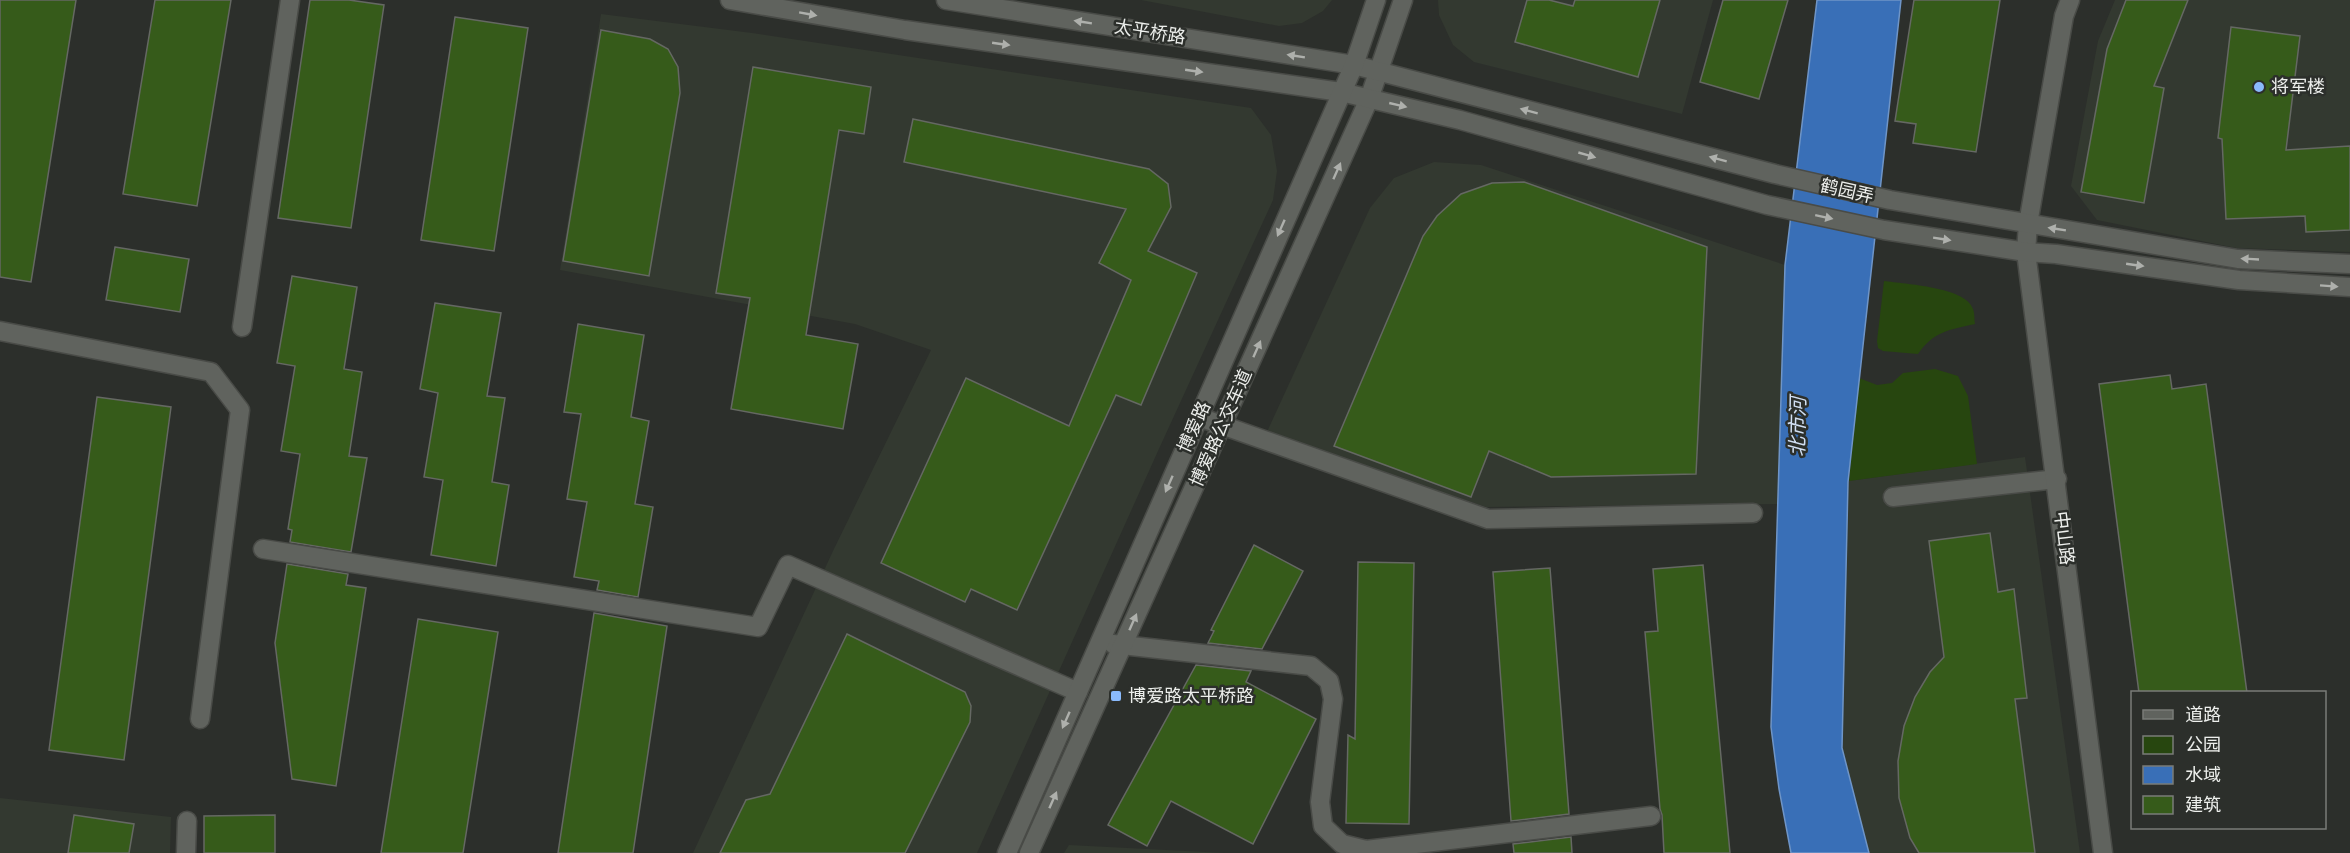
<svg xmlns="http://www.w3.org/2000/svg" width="2350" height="853" font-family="Karla,'Noto Sans SC',sans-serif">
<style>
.built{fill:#333930}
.green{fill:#27460f}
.water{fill:#396fb7;stroke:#6f95c7;stroke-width:1.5}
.building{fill:#365b1a;stroke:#656863;stroke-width:1.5}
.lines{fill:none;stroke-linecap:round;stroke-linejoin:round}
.lane-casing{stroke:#494b47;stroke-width:21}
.street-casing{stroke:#494b47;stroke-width:21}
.secondary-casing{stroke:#494b47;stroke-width:21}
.lane{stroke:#60635e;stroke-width:18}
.street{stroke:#60635e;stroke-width:18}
.secondary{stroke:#60635e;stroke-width:18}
.oneway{fill:#aeb0ac}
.poi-dot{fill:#8abafc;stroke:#2c2f2b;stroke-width:2}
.labels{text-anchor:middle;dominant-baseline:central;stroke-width:5;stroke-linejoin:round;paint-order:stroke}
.street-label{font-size:18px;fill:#edefec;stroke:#2c2f2b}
.poi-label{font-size:18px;fill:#edefec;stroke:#2c2f2b;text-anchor:start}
.water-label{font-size:20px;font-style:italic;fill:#d1dff3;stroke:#2c2f2b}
</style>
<rect width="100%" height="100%" fill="#2c2f2b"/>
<g class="built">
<polygon points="1141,0 1332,0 1323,11 1302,23 1279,26"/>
<polygon points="1438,0 1713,0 1682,114 1474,62 1453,45 1439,15"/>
<polygon points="2115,0 2350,0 2350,252 2236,248 2097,220 2071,186 2098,41"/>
<polygon points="601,14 752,33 1251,108 1271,135 1277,171 1273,200 1158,451 977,853 693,853 833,551 931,350 855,324 560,270"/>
<polygon points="1434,162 1481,165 1785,265 1780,504 1486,507 1266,434 1370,208 1394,178"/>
<polygon points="2025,457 2080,853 1869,853 1842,748 1848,481"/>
<polygon points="0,798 171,817 170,853 0,853"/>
<polygon points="1069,845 1225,853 1064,853"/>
</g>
<g class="green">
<path d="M1884,281C1905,284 1966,287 1973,309C1975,314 1974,320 1975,324C1949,330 1934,331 1918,354L1883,351L1878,348L1877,341Z"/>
<polygon points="1935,369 1958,376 1968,396 1977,464 1849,481 1859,378 1877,385 1892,383 1903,373"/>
</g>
<polygon class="water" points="1817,0 1901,0 1848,482 1842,748 1869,853 1791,853 1779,789 1771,727 1785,265"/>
<g class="building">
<polygon points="0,0 76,0 31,282 0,277"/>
<polygon points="155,0 231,0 197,206 123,194"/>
<polygon points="310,0 349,0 384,5 351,228 278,218"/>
<polygon points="1527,0 1549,0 1573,6 1575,0 1660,0 1638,77 1515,42"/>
<polygon points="1723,0 1788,0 1759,99 1700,82"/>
<polygon points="1914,0 2000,0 1976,152 1913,143 1916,124 1895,121"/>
<polygon points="2126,0 2188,0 2154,86 2164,88 2144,203 2081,192 2107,49"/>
<polygon points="455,17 528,28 494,251 421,240"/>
<polygon points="2231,27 2300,36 2286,150 2350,146 2350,230 2306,232 2305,216 2226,219 2222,139 2218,138"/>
<polygon points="601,30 650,39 668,49 678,67 680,93 649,276 563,261"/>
<polygon points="753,67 871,87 864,134 839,130 806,335 858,344 843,429 731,409 750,298 716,293"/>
<polygon points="913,119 1149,169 1168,184 1171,207 1148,251 1197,273 1141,405 1116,395 1017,610 971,589 965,602 881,563 966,378 1069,426 1131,280 1099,263 1126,209 904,162"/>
<polygon points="1524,182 1707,247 1696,474 1551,477 1489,451 1471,497 1334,446 1423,236 1437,216 1461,194 1492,183"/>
<polygon points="115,247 189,259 180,312 106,300"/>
<polygon points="292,276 357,287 344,369 362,372 349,456 367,458 351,552 290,542 292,530 288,529 300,454 281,451 295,366 277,363"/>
<polygon points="435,303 501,313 487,396 505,398 492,482 509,485 496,566 431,555 443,480 424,477 438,393 420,389"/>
<polygon points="578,324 644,335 631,417 649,421 635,504 653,507 638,597 597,590 599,581 574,577 587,502 567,499 581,414 564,412"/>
<polygon points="2170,375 2172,389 2206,384 2247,693 2139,693 2099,384"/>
<polygon points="97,397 171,407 124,760 49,750"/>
<polygon points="1990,533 1998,592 2014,589 2027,698 2015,699 2035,853 1919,853 1910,838 1899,798 1898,761 1904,726 1915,697 1930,672 1944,657 1929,541"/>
<polygon points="1254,545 1303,571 1262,649 1208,643 1214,631 1211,630"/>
<polygon points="1358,562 1414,563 1409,824 1346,823 1348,735 1355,739"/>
<polygon points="287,564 348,574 346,585 366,588 336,786 292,779 275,643"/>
<polygon points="1703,565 1730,853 1664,853 1662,815 1660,809 1645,632 1658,631 1653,569"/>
<polygon points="1550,568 1569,814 1511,821 1493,572"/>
<polygon points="594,613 667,626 633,853 558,853"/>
<polygon points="418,619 498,632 463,853 381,853"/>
<polygon points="847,634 965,692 971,706 970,722 905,853 720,853 746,800 770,794"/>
<polygon points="1196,665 1251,671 1246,682 1316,719 1253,844 1171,801 1147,846 1108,825"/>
<polygon points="74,815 134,824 129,853 68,853"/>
<polygon points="275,815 275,853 204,853 204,816"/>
<polygon points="1571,837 1572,853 1514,853 1513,844"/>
</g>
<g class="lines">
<g class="lane-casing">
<g id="lane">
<polyline points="242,327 290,0"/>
<polyline points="0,331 211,372 240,410 200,719"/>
<polyline points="1199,417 1488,519 1753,513"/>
<polyline points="1893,497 2057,479"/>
<polyline points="263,549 758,627 788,565 1078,692"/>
<polyline points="1113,644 1311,666 1329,681 1333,699 1320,802 1323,826 1342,844 1366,850 1651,816"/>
<polyline points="186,853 187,821"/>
<polyline points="1029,853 1369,99 1403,0"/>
</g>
</g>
<g class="street-casing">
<g id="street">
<polyline points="2070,0 2064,16 2028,224 2026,252 2103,853"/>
<polyline points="1354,65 1775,174 1890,200 2238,259 2350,264"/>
<polyline points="1341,92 1460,120 1767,205 1884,230 2026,252 2056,254 2239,280 2350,287"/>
</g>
</g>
<g class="secondary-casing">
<g id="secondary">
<polyline points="730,0 905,30 1341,92"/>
<polyline points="946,0 1354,65"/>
<polyline points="1007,853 1354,65 1376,0"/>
</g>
</g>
<use href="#lane" class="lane"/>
<use href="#street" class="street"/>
<use href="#secondary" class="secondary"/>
</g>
<defs><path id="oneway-solid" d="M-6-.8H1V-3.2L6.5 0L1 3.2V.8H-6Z" transform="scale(1.5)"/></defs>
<g class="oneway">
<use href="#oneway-solid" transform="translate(808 14) rotate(10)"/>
<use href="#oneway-solid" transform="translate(1083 22) rotate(-171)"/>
<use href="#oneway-solid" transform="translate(1001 44) rotate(8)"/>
<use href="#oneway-solid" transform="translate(1296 56) rotate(-171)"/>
<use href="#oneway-solid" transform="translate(1194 71) rotate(8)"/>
<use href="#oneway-solid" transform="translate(1398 105) rotate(13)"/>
<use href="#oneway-solid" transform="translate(1529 111) rotate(-165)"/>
<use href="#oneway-solid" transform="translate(1587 155) rotate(16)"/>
<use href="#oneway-solid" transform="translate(1718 159) rotate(-165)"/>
<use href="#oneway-solid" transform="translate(1337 171) rotate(-66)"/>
<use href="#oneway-solid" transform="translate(1824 217) rotate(12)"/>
<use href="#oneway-solid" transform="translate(1281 228) rotate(114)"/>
<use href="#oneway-solid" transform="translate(2057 229) rotate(-171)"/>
<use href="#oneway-solid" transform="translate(1942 239) rotate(9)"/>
<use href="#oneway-solid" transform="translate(2250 259) rotate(-177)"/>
<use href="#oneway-solid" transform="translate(2135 265) rotate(8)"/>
<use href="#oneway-solid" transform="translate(2329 286) rotate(4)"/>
<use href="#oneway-solid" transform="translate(1257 349) rotate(-66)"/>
<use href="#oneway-solid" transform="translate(1169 484) rotate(114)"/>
<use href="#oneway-solid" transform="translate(1133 622) rotate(-66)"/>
<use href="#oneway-solid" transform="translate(1066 720) rotate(114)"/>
<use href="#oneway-solid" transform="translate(1053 800) rotate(-66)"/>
</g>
<g class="poi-dot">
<circle cx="2259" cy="87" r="6"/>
<rect x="1110" y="690" width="12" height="12" rx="3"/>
</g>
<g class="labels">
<g class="street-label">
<text transform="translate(1150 32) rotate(9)">太平桥路</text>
<text transform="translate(1847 191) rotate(13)">鹤园弄</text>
<text transform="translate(1194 427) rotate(-66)">博爱路</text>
<text transform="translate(1221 428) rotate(-66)">博爱路公交车道</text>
<text transform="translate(2064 538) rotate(83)">中山路</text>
</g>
<g class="poi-label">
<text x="2271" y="87">将军楼</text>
<text x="1128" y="696">博爱路太平桥路</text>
</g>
<g class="water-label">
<text transform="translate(1798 427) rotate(-89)">北市河</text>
</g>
</g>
<rect x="2131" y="691" width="195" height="138" fill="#2c2f2b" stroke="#797c78" stroke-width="1.5"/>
<rect x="2143" y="710" width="30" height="9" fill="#60635e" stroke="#797c78" stroke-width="1.5"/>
<text x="2185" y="721" font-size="18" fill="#edefec">道路</text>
<rect x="2143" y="736" width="30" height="18" fill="#27460f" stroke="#797c78" stroke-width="1.5"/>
<text x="2185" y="751" font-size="18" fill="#edefec">公园</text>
<rect x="2143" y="766" width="30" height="18" fill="#396fb7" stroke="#797c78" stroke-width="1.5"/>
<text x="2185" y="781" font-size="18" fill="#edefec">水域</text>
<rect x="2143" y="796" width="30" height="18" fill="#365b1a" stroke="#797c78" stroke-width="1.5"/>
<text x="2185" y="811" font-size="18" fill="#edefec">建筑</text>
</svg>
